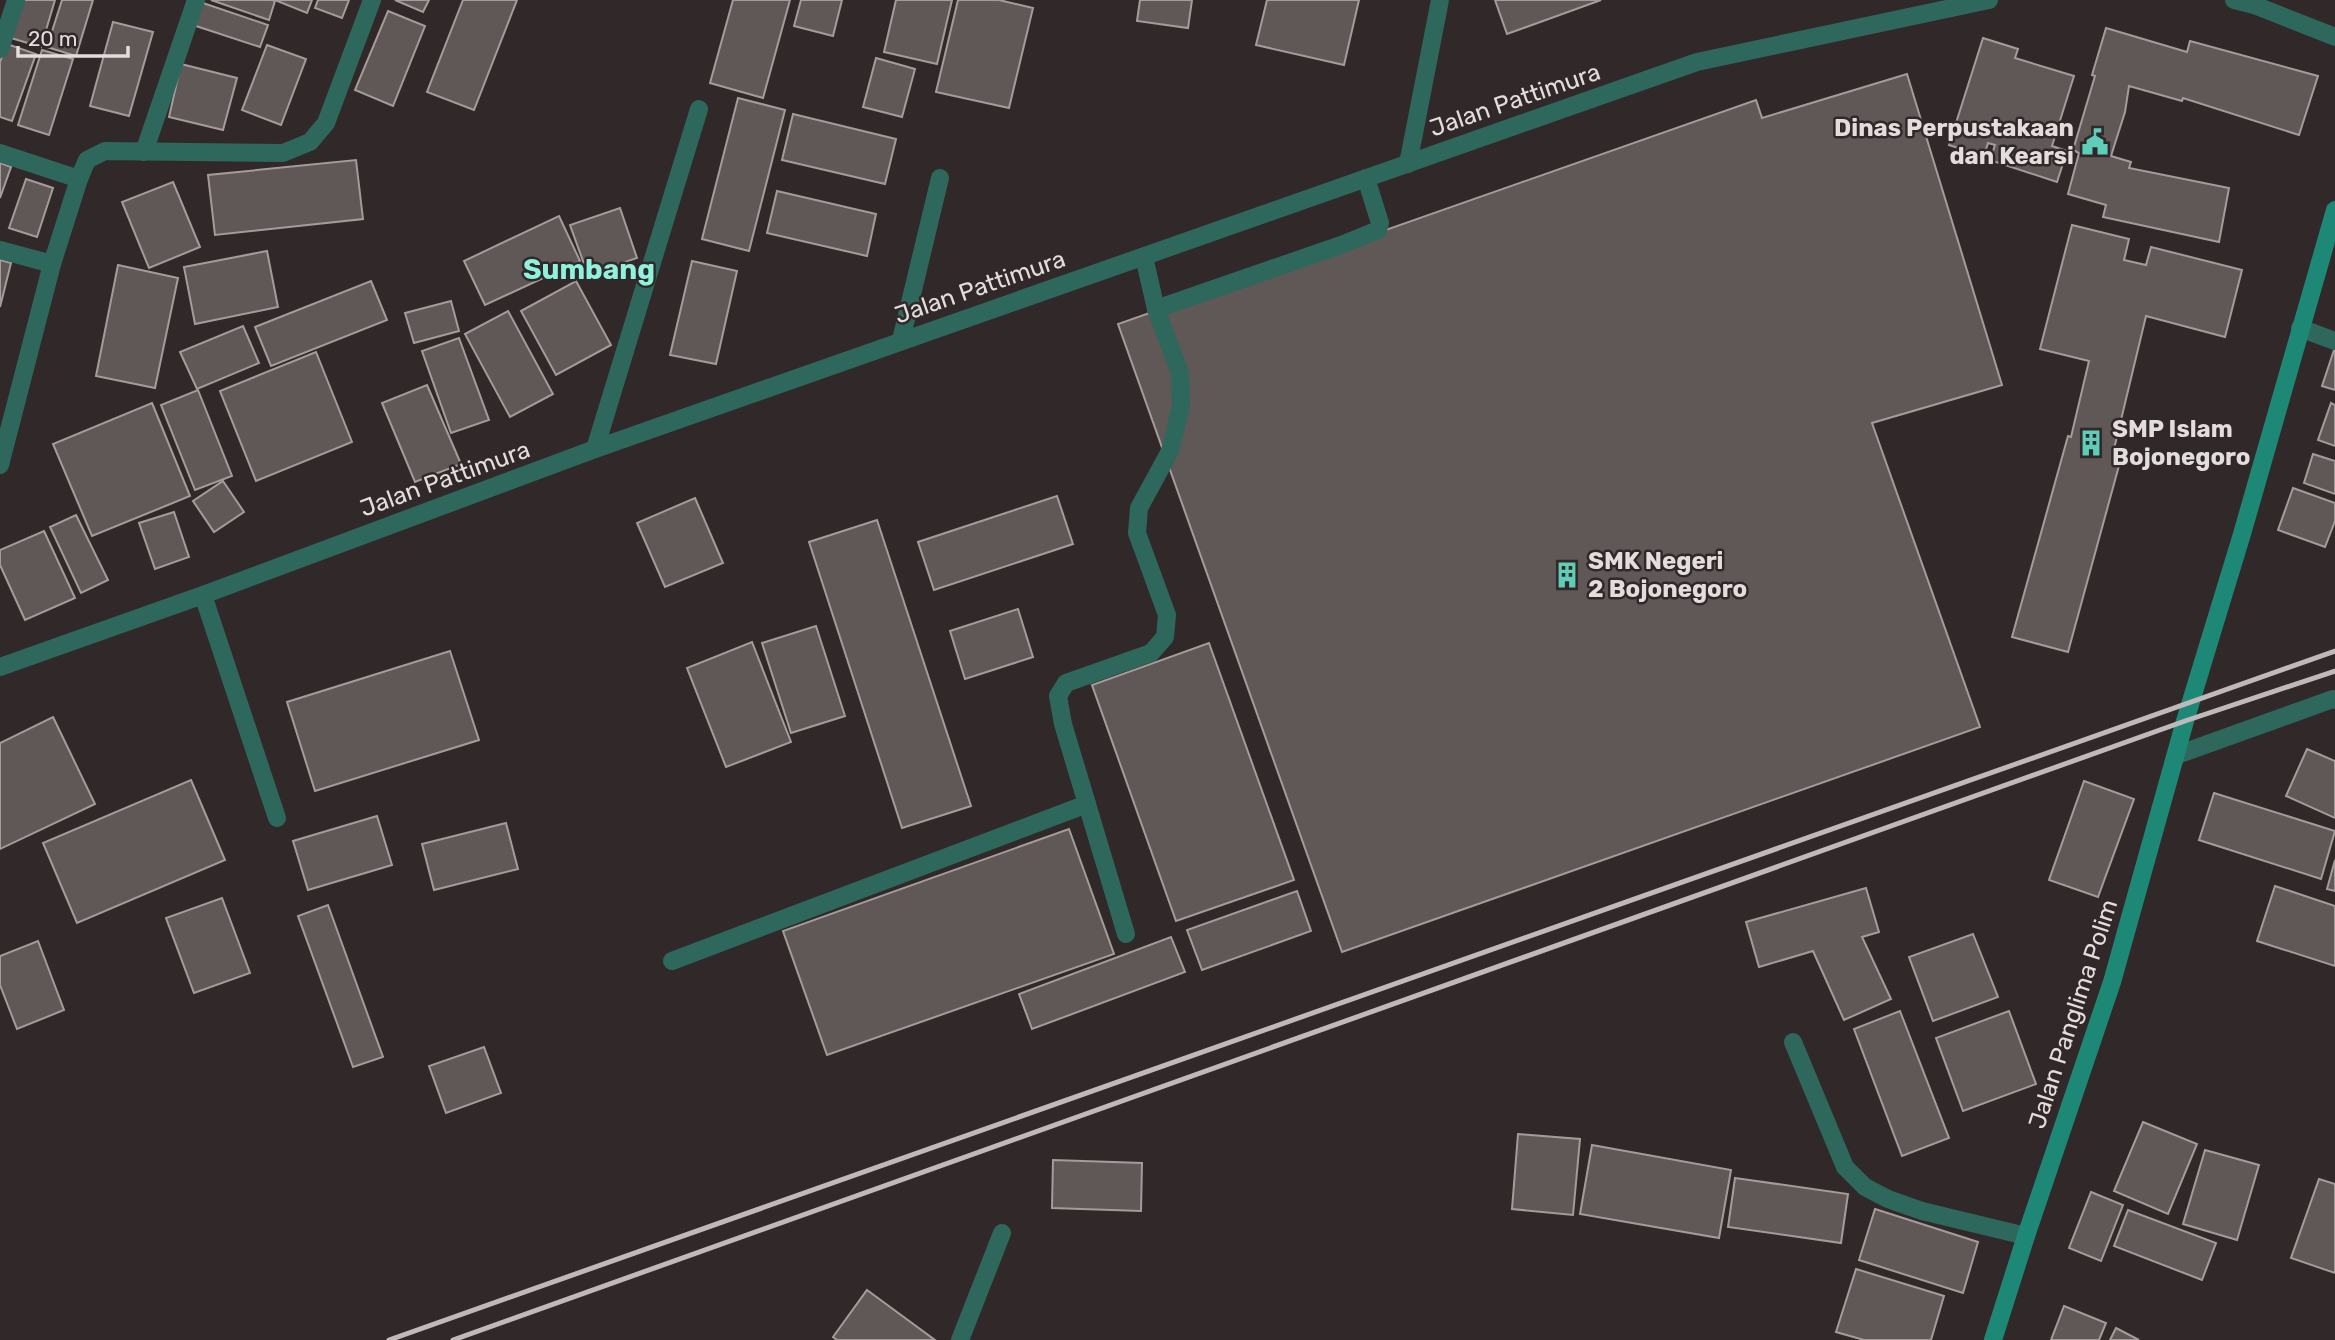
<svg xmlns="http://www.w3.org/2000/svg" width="2335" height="1340" font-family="Rubik,sans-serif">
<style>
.building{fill:#605757;stroke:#a69b9b;stroke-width:2}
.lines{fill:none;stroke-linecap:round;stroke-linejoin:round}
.service{stroke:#2e675c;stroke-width:18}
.minor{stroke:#2e675c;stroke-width:18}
.tertiary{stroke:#2e675c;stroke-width:18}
.secondary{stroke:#1e8876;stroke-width:18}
.rail{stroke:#bfb9b9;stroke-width:5}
.labels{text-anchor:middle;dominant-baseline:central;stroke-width:5;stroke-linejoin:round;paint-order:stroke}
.street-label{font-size:24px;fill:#e3dddd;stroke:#312929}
.poi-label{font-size:24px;font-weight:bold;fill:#e3dddd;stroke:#312929;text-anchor:start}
.quarter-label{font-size:28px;font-weight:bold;fill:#8ef2dc;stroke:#312929}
</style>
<rect width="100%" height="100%" fill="#312929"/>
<g class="building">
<polygon points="22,0 55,0 41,47 11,38"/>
<polygon points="62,0 93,0 76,56 47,47"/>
<polygon points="211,0 272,0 275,1 269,20"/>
<polygon points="275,0 312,0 307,13"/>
<polygon points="318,0 349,0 342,18 315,8"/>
<polygon points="395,0 429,0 423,12"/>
<polygon points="463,0 517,0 474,110 427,92"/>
<polygon points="733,0 790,0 763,98 710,83"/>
<polygon points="801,0 842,0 833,36 794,26"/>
<polygon points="896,0 952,0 937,64 884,52"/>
<polygon points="958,0 999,0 1033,8 1009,108 936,92"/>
<polygon points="1140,0 1192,0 1188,28 1137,21"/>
<polygon points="1267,0 1359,0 1344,65 1256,45"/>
<polygon points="1495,0 1601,0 1507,34"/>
<polygon points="200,2 268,25 260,47 193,25"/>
<polygon points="388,11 425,26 393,106 355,90"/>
<polygon points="113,22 153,32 129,116 90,106"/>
<polygon points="2106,28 2187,52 2190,41 2318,76 2299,135 2183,98 2182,101 2129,86 2125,112 2111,156 2131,162 2129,168 2229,188 2219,242 2103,217 2106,205 2068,194 2079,153 2073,150 2095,76 2092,75"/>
<polygon points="1983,38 2018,49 2015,58 2074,76 2052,146 2067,151 2057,182 1990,160 1995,145 1988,143 1984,156 1949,145"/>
<polygon points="7,44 36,54 12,121 0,117 0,62"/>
<polygon points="267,45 306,59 281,125 242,110"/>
<polygon points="42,50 73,59 49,135 18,125"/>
<polygon points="876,58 915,69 902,117 863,107"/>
<polygon points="181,64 237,78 223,130 169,117"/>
<polygon points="1907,74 2002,385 1872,423 1980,727 1342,952 1118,324 1756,100 1762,118"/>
<polygon points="738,98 785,110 749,251 702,239"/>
<polygon points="793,114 896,139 885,184 782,160"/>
<polygon points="356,160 363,219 215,235 208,175"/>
<polygon points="0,163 11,167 0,198"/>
<polygon points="26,179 53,188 37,237 9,228"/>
<polygon points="173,182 200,247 149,268 122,202"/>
<polygon points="777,191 876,214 867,256 767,233"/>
<polygon points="620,208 637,258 588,275 570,225"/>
<polygon points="559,216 580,261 485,305 464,261"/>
<polygon points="2072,225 2129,239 2124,260 2146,265 2151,247 2242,270 2225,337 2146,316 2114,449 2123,451 2068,652 2012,637 2068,436 2071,437 2089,361 2040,349"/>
<polygon points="267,251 278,307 195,324 184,267"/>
<polygon points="0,260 11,263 0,307"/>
<polygon points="692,261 737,271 716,364 670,355"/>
<polygon points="118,265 178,278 155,388 96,376"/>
<polygon points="371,281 387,320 271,366 255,327"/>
<polygon points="576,281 611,345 556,375 521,311"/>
<polygon points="451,301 459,331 414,343 405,313"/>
<polygon points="508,311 553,394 510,417 465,334"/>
<polygon points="243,326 259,363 197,389 180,352"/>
<polygon points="459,338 489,420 451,433 422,351"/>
<polygon points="2335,347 2335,390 2322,386"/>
<polygon points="316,352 352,442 256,481 220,391"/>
<polygon points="427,385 461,464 415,482 382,403"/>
<polygon points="198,390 232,476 195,490 161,405"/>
<polygon points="152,403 190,496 92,536 53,444"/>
<polygon points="2331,403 2335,405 2335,446 2318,440"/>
<polygon points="2313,454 2335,461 2335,494 2304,483"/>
<polygon points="223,481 244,512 214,532 193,501"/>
<polygon points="2293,488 2335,503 2335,521 2325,547 2278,530"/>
<polygon points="1057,496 1073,544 934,590 918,542"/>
<polygon points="695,498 723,563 665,587 637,523"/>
<polygon points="174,512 189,557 155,569 139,523"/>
<polygon points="76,515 108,580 81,593 50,527"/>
<polygon points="877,520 971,806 902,828 809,542"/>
<polygon points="44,531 75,598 25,620 0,565 0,550"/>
<polygon points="1018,609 1033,657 965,679 950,631"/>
<polygon points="816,626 845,716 791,733 762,643"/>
<polygon points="752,642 791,742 726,767 687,668"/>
<polygon points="1209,643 1294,880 1176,921 1092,685"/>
<polygon points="450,651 479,740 315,791 287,702"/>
<polygon points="53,717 95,804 0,849 0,743"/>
<polygon points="2307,749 2335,761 2335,818 2286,796"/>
<polygon points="191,780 225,860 77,923 43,843"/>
<polygon points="2084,781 2134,799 2098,897 2049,880"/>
<polygon points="2214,793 2335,831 2321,879 2199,840"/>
<polygon points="377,816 392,865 308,890 293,841"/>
<polygon points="506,823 518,869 434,890 422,844"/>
<polygon points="1069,829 1114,954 827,1055 783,931"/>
<polygon points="2335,860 2335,891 2327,889"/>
<polygon points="2275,886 2335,906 2335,966 2257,941"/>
<polygon points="1866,888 1879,932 1862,937 1891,999 1844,1020 1813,951 1759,967 1746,922"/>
<polygon points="1297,891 1311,931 1202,970 1187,930"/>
<polygon points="222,898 250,973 194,993 166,918"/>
<polygon points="328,905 383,1057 353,1067 298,916"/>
<polygon points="1973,934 1998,997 1933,1021 1909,957"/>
<polygon points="1171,937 1185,972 1032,1029 1019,994"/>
<polygon points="38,941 64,1010 17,1029 0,985 0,956"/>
<polygon points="1900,1011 1949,1138 1902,1156 1854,1029"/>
<polygon points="2009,1011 2036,1084 1963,1111 1936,1038"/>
<polygon points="484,1047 501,1093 446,1113 429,1066"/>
<polygon points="2143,1122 2197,1144 2168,1214 2114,1191"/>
<polygon points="1518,1134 1580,1139 1573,1215 1512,1209"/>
<polygon points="1592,1145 1731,1170 1719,1238 1580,1214"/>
<polygon points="2205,1150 2259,1165 2237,1240 2183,1224"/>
<polygon points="1053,1160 1142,1163 1141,1211 1052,1208"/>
<polygon points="1735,1178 1848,1194 1841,1243 1728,1227"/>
<polygon points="2319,1179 2335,1184 2335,1273 2291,1258"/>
<polygon points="2091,1192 2123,1205 2101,1261 2069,1248"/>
<polygon points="1875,1209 1978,1242 1963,1293 1859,1260"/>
<polygon points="2128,1210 2216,1243 2202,1280 2114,1246"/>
<polygon points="1856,1269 1944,1296 1931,1340 1864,1340 1836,1332"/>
<polygon points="867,1290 935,1340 837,1340 833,1337"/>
<polygon points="2064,1306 2106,1323 2099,1340 2051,1340"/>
<polygon points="2116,1328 2139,1340 2110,1340"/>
</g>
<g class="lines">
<g class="service">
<polyline points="1156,309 1341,245 1378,230 1380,223 1366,178"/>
<polyline points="901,340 940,178"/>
<polyline points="203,595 277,818"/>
<polyline points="1126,934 1063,724 1058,696 1066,683 1151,653 1165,637 1167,615 1137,533 1139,508 1170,451 1181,406 1180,373 1156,309 1144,257"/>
<polyline points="672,961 1087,804"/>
<polyline points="1793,1042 1845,1167 1865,1187 1888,1199 1922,1211 2026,1236"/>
</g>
<g class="minor">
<polyline points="0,49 16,0"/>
<polyline points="144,152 196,0"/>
<polyline points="0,153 79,179"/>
<polyline points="1408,164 1440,0"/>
<polyline points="0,250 52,264 0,465"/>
<polyline points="52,264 79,179 87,160 105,151 283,153 310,142 326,123 372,0"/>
<polyline points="2300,328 2335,341"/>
<polyline points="595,449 699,109"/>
<polyline points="2177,755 2333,699 2335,700"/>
<polyline points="960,1340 1002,1233"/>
</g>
<g class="tertiary">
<polyline points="2234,0 2254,5 2335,37"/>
<polyline points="0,667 203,595 595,449 1697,62 1989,0"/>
</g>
<polyline class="secondary" points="1993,1340 2026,1236 2112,982 2185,721 2242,534 2335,210"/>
<g class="rail">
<polyline points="389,1340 2335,651"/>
<polyline points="453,1340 2185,721 2335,671"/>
</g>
</g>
<defs>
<g id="civic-bare" transform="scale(2.1)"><path d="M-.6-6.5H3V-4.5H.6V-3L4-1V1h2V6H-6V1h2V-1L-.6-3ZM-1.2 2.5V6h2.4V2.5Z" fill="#5eceb8" stroke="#312929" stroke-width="2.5" paint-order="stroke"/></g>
<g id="building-bare" transform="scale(2.1)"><path d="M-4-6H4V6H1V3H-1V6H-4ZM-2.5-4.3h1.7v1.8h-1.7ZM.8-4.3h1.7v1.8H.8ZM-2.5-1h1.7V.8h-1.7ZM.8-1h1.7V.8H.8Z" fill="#5eceb8" stroke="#312929" stroke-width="2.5" paint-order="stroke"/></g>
</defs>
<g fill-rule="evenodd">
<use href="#civic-bare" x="2095" y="142"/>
<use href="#building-bare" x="2091" y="443"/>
<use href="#building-bare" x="1567" y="575"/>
</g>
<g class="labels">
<g class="street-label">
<text transform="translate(1515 100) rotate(-19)">Jalan Pattimura</text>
<text transform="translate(980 287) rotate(-19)">Jalan Pattimura</text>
<text transform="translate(445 479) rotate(-20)">Jalan Pattimura</text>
<text transform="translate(2073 1014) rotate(-72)">Jalan Panglima Polim</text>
</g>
<g class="poi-label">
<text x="2074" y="128" text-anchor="end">Dinas Perpustakaan<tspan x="2074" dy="28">dan Kearsi</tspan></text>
<text x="2112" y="429">SMP Islam<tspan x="2112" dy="28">Bojonegoro</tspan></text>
<text x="1588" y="561">SMK Negeri<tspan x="1588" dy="28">2 Bojonegoro</tspan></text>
</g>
<g class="quarter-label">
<text x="589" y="269">Sumbang</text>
</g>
</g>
<path d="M18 46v10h110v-10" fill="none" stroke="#e3dddd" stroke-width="3.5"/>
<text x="28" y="46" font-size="21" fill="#e3dddd" stroke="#312929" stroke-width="5" paint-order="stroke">20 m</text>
</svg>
